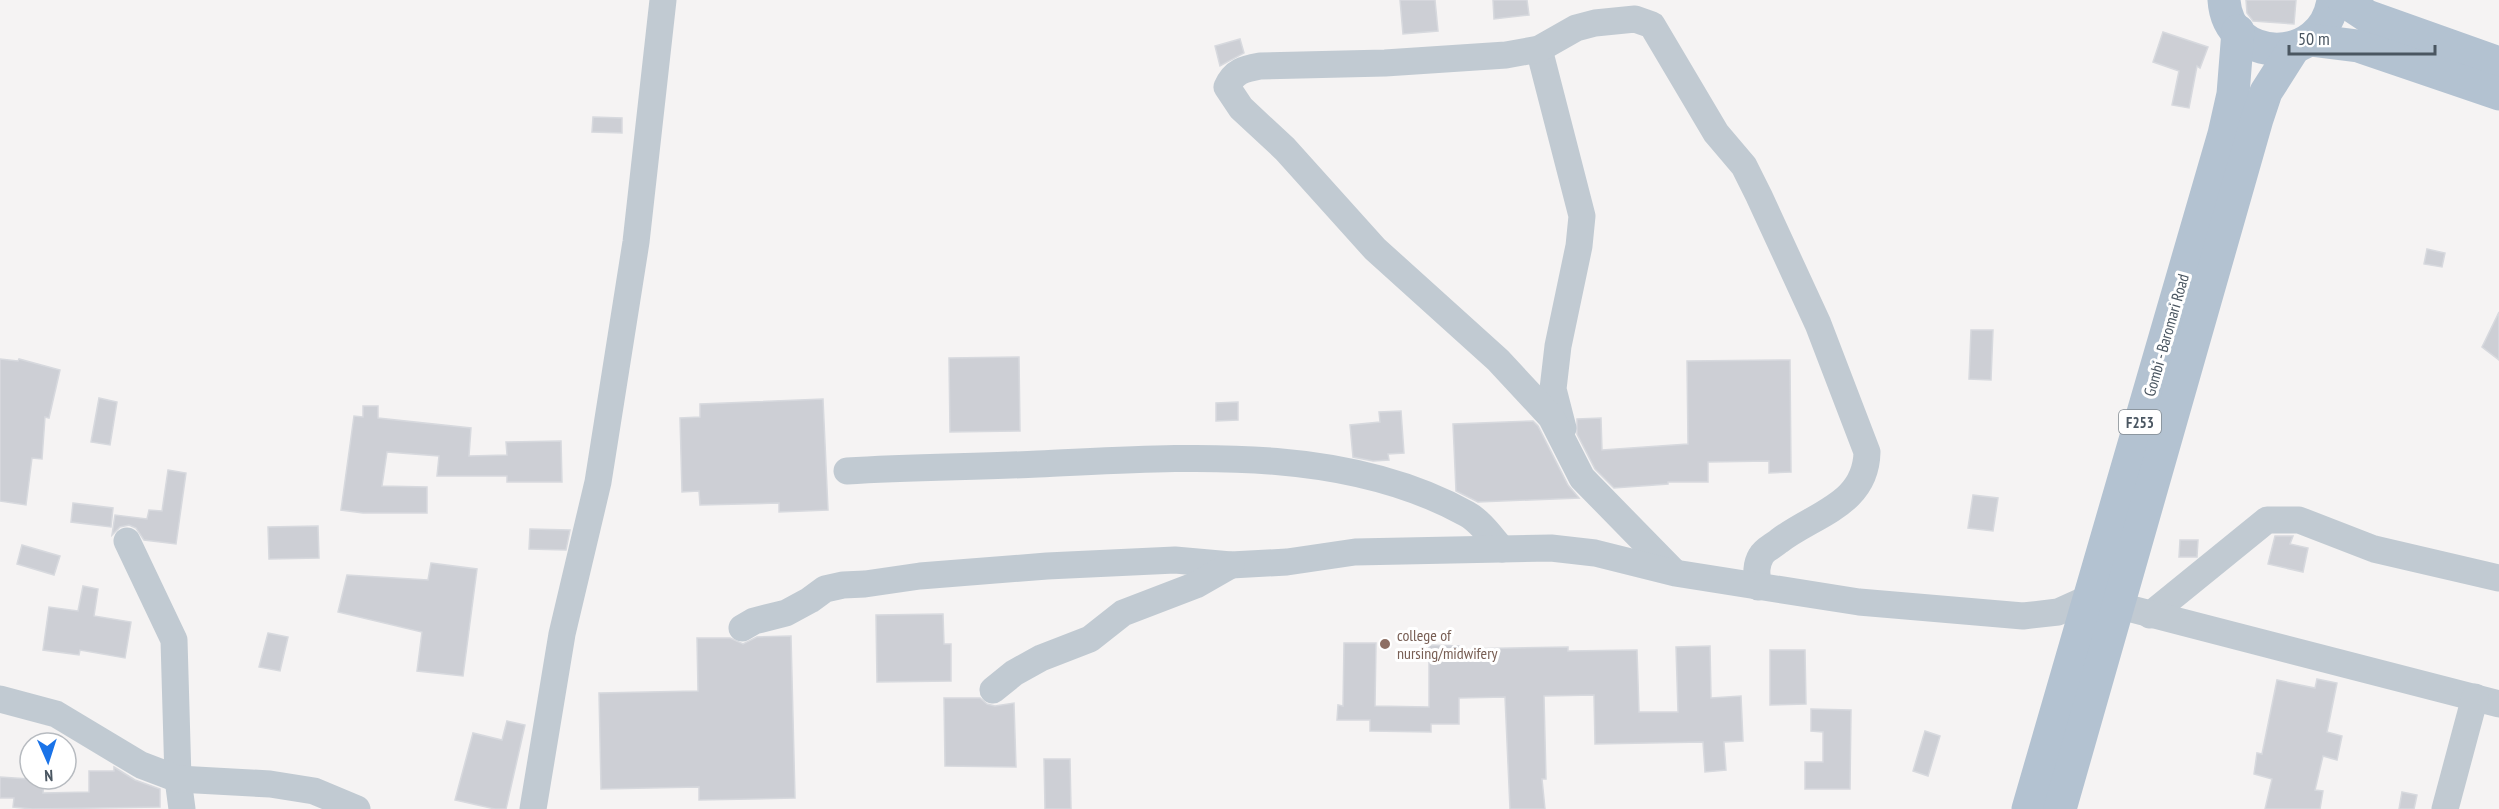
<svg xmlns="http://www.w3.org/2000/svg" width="2499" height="809" font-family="'PT Sans Narrow',sans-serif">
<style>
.building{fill:#cdcfd5;stroke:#d7d9de;stroke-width:1.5}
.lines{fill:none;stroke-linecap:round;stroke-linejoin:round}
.minor{stroke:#c1cad2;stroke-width:27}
.major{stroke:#b3c2d1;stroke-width:33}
.education-dot{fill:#8d6e63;stroke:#fff;stroke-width:2}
.labels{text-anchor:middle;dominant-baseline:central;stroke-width:6;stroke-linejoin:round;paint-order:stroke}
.shield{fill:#fff;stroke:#808990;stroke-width:1.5}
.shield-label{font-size:15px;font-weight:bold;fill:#4a5661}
.street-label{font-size:16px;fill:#4a5661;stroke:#fff}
.education-label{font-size:16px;fill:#785e54;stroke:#fff;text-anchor:start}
</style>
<rect width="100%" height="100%" fill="#f5f3f3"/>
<g class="building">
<polygon points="1400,0 1435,0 1438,31 1403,34"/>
<polygon points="1493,0 1527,0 1529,15 1494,19"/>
<polygon points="2246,0 2296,0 2294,24 2253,21 2247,13"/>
<polygon points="2163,32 2208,47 2200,68 2197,66 2189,108 2172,105 2179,71 2153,62"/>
<polygon points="1240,39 1244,53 1220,66 1215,46"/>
<polygon points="593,117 622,118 622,133 592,132"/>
<polygon points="2427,249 2445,253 2442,267 2424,264"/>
<polygon points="2499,312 2499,360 2482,347"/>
<polygon points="1971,330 1993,330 1991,380 1969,379"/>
<polygon points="1019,357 1020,431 950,432 949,358"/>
<polygon points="0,359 18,361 19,359 60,370 49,418 45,417 42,459 32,458 26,505 0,501"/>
<polygon points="1790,360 1791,472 1769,473 1769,461 1708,462 1708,482 1668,482 1668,484 1614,488 1595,469 1577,434 1577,419 1601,418 1602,450 1688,444 1687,361"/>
<polygon points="99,398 117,402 110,445 91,442"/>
<polygon points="823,399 828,510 779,512 779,503 700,505 699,491 682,492 680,418 700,417 700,404"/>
<polygon points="1238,402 1238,420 1216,421 1216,403"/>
<polygon points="363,406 378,406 378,418 471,428 469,456 507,455 506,442 561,441 562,482 507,482 507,476 437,476 439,456 387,452 382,486 427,487 427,513 363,513 341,510 354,416 363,417"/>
<polygon points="1401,411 1404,453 1388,454 1389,460 1373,461 1353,457 1350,425 1380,422 1379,412"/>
<polygon points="1533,421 1538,426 1568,485 1579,498 1478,502 1456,491 1453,424"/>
<polygon points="168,470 186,473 176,544 144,540 136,528 129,525 120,527 112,535 115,515 147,519 149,510 162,511"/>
<polygon points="1973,495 1998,498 1993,531 1968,528"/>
<polygon points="73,503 113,508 111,527 71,522"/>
<polygon points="318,526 319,558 269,559 268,527"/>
<polygon points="530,529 570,530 566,550 529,549"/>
<polygon points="2275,536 2293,536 2290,544 2308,548 2303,572 2268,564"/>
<polygon points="2180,540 2198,540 2197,557 2179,557"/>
<polygon points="22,545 60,556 54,575 17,564"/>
<polygon points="431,563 477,569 463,676 417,671 422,632 338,612 347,575 428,580"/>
<polygon points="83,586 98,589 94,616 131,622 125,658 80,650 79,655 43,650 49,607 78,611"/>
<polygon points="943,614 944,644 951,644 951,681 877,682 876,615"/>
<polygon points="268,633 288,637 280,671 259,667"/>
<polygon points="791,636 795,798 699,800 699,787 601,789 599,693 698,691 697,638 730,638 743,644 757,637"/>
<polygon points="1344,643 1376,643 1375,706 1429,707 1429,645 1460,646 1460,649 1568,647 1568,651 1637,650 1639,712 1678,712 1676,647 1710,646 1711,698 1741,696 1743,741 1724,742 1726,770 1705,772 1703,742 1595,744 1594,695 1544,696 1546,779 1542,779 1545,809 1510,809 1505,697 1459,698 1459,724 1431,724 1431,732 1370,731 1370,720 1337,720 1338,705 1343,706"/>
<polygon points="1770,650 1805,650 1806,704 1770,705"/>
<polygon points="2317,679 2337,683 2327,732 2342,736 2337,760 2323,756 2315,790 2323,791 2320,809 2265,809 2272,779 2254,774 2257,753 2262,754 2277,680 2315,688"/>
<polygon points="944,698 980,698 987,704 995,706 1014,703 1016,767 945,766"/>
<polygon points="1811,709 1851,710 1850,789 1805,789 1805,762 1823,762 1823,732 1811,731"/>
<polygon points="507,721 525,725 506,809 495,809 455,800 473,733 502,740"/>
<polygon points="1925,731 1940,736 1928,776 1913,771"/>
<polygon points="1044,759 1070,759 1071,809 1045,809"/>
<polygon points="114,767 135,780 160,789 160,807 32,809 13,807 14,798 0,798 0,777 44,780 43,793 89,792 89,771 114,771"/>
<polygon points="2402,792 2417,795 2414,809 2399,809"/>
</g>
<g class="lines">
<g class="minor">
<polyline points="1539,49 1582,216 1579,246 1558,346 1553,389 1563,428"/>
<path d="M847,471C911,467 975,467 1038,464C1178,458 1340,443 1467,514C1480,521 1492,538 1502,549"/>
<polyline points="127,541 174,640 178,779 182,809"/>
<path d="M1674,572L1582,478L1551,417L1498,360L1375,249L1285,149L1241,108L1227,87C1234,71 1244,69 1260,66L1385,63L1506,55L1539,49L1576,28L1595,23L1635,19L1652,25L1716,133L1744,166L1759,196L1818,324L1867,452C1866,505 1814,514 1779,541C1773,546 1764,550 1761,556C1755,566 1757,576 1758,587"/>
<polyline points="2150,615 2267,520 2299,520 2374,549 2499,578"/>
<polyline points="742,628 754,621 786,613 810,600 825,589 843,585 865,584 920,576 1047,566 1175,560 1231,565 1287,562 1355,552 1551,548 1595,553 1675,573 1859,602 2023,616 2058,612 2089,598 2499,704"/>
<polyline points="993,690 1014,673 1041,658 1090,639 1123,613 1196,585 1231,565"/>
<polyline points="0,699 56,714 141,765 178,779 270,784 314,791 357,809"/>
<polyline points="533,809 562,634 598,482 636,242 663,0"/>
<polyline points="2445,809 2475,697"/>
</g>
<g class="major">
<path d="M2224,0C2228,65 2324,66 2333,0"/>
<polyline points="2343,0 2367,16 2499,63"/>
<polyline points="2310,40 2358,46 2499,94"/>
<polyline points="2028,809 2224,134 2233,94 2238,31"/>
<polyline points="2060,809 2257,119 2266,92 2294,48"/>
</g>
</g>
<circle class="education-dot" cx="1385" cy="644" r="6"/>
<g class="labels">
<rect class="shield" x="2119" y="410" width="42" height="24" rx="4.5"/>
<g class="shield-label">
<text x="2140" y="422">F253</text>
</g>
<g class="street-label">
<text transform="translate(2166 335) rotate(-74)">Gombi - Baromari Road</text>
</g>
<g class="education-label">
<text x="1397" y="635">college of<tspan x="1397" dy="18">nursing/midwifery</tspan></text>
</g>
</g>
<g transform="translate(48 761) rotate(177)"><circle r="28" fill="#ffffff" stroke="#b7bbc0" stroke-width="1.5"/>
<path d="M0-4.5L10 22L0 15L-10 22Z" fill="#1a73e8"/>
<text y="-9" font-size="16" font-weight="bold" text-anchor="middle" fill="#4a5661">N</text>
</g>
<path d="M2289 45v9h146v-9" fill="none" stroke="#4a5661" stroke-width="3"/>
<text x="2298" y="45" font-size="18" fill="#4a5661" stroke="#ffffff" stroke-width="4.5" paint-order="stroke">50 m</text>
</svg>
